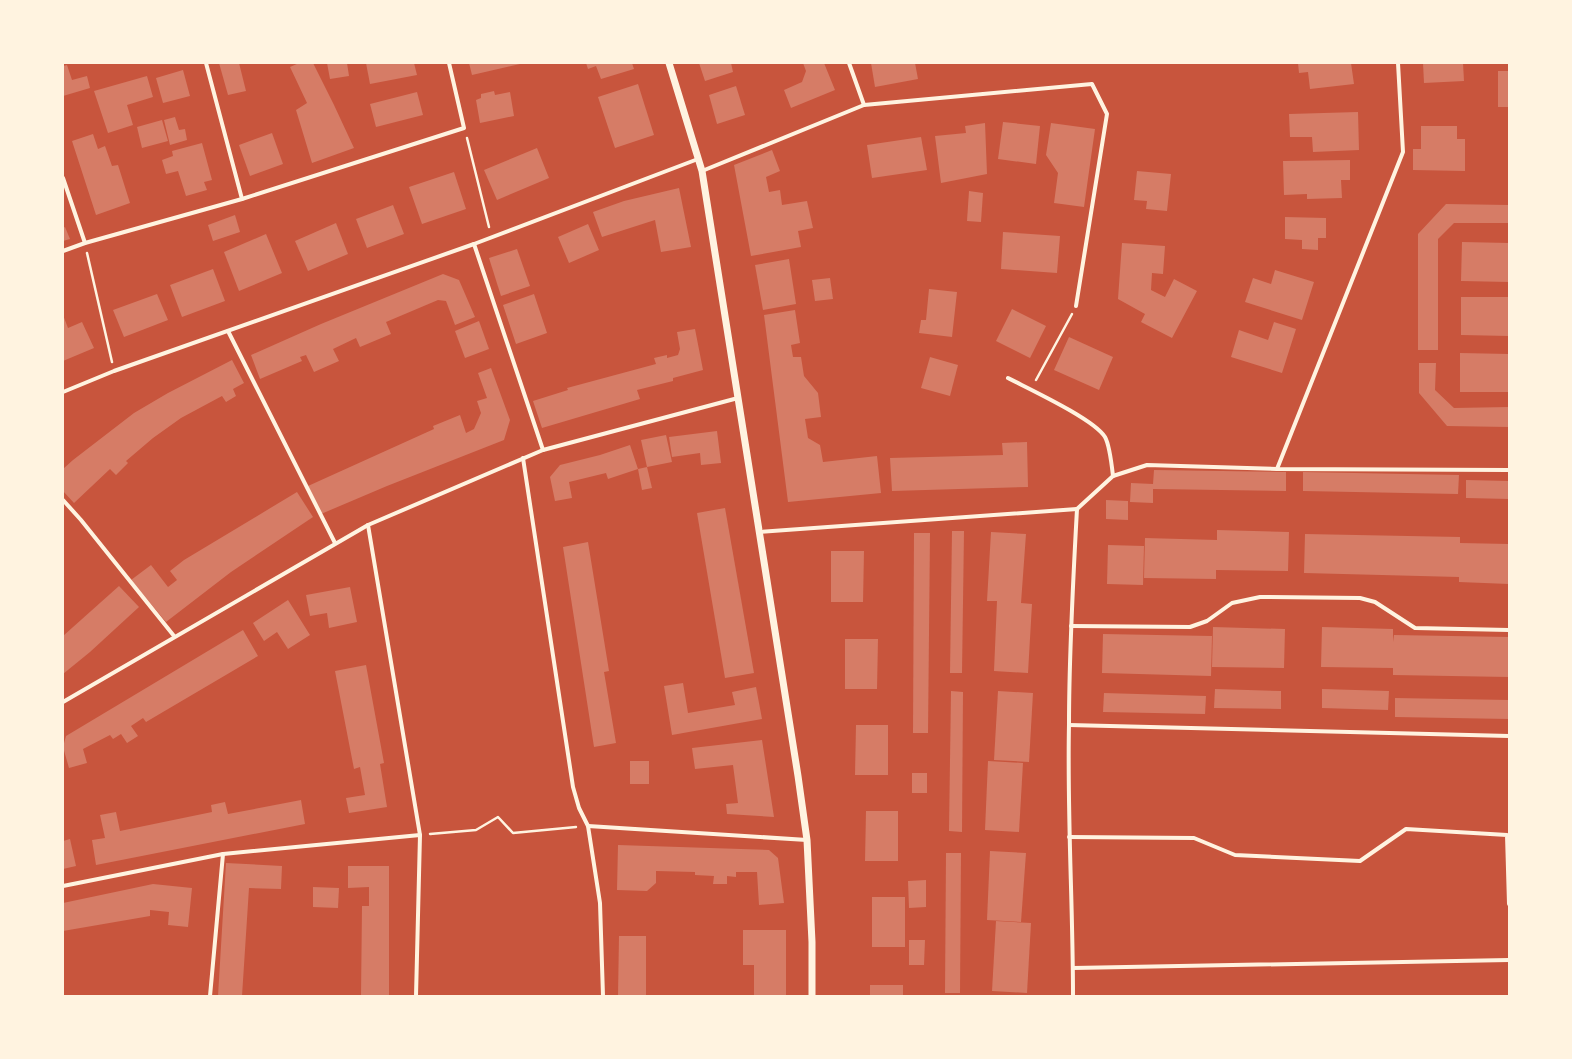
<svg xmlns="http://www.w3.org/2000/svg" width="1572" height="1059" font-family="'DM Sans',sans-serif">
<style>
.building{fill:#d67c66}
.lines{fill:none;stroke-linecap:round;stroke-linejoin:round}
.path{stroke:#fff3e0;stroke-width:2.5}
.minor{stroke:#fff3e0;stroke-width:4}
.tertiary{stroke:#fff3e0;stroke-width:7}
</style>
<rect width="100%" height="100%" fill="#c8553d"/>
<g class="building">
<polygon points="219,63 239,63 246,91 228,95"/>
<polygon points="299,63 313,63 334,105 354,148 312,163 296,110 307,103 290,67"/>
<polygon points="327,63 347,63 349,76 330,79"/>
<polygon points="366,63 414,63 417,75 370,84"/>
<polygon points="469,63 520,63 520,64 472,75"/>
<polygon points="586,63 632,63 634,69 601,79 596,66 588,69"/>
<polygon points="699,63 731,63 733,72 705,81"/>
<polygon points="803,63 824,63 835,90 791,108 784,90 802,82 806,71"/>
<polygon points="871,63 915,63 918,79 875,87"/>
<polygon points="1298,63 1351,63 1354,84 1310,89 1308,72 1299,73"/>
<polygon points="1423,63 1463,63 1464,81 1424,83"/>
<polygon points="67,65 72,80 87,76 90,88 63,96 63,66"/>
<polygon points="183,70 190,96 163,103 156,78"/>
<rect x="1498" y="71" width="11" height="36"/>
<polygon points="147,76 153,97 127,105 133,125 108,133 94,91"/>
<polygon points="638,84 654,135 615,148 598,97"/>
<polygon points="736,86 745,115 717,124 709,95"/>
<polygon points="494,91 495,95 510,92 514,116 480,123 476,100 481,98 481,94"/>
<polygon points="417,92 423,115 376,127 370,104"/>
<polygon points="1358,112 1359,150 1313,152 1312,137 1290,137 1289,114"/>
<polygon points="175,117 179,130 185,129 187,140 170,145 164,120"/>
<polygon points="162,120 168,141 142,148 137,127"/>
<polygon points="1003,122 1040,126 1036,164 998,159"/>
<polygon points="985,123 987,174 941,183 935,136 966,133 965,126"/>
<polygon points="1051,123 1095,129 1084,207 1054,203 1058,173 1046,155"/>
<polygon points="1421,126 1457,126 1457,139 1465,139 1465,171 1413,170 1413,149 1421,149"/>
<polygon points="272,133 283,164 250,176 239,145"/>
<polygon points="93,134 98,149 105,146 112,166 118,165 130,203 96,215 72,141"/>
<polygon points="921,137 927,170 872,178 867,145"/>
<polygon points="202,143 212,180 204,182 207,190 186,196 178,171 166,174 162,160 173,156 172,151"/>
<polygon points="537,148 549,178 497,200 484,170"/>
<polygon points="772,150 780,171 766,177 769,192 780,190 782,205 807,201 813,228 798,231 801,247 751,256 734,165"/>
<polygon points="1350,160 1350,180 1341,180 1342,198 1307,199 1307,194 1284,195 1283,161"/>
<polygon points="1137,171 1171,174 1167,211 1146,209 1147,201 1134,200"/>
<polygon points="454,172 466,209 422,224 409,187"/>
<polygon points="679,188 691,247 661,252 655,220 602,237 593,212 624,201"/>
<polygon points="969,191 983,193 981,222 967,221"/>
<polygon points="1446,204 1509,205 1509,223 1454,223 1438,239 1438,350 1418,350 1418,234"/>
<polygon points="393,205 404,234 367,248 356,219"/>
<polygon points="235,215 240,232 213,241 208,225"/>
<polygon points="1285,217 1326,218 1326,238 1318,238 1318,250 1302,249 1302,240 1285,239"/>
<polygon points="336,223 348,254 308,271 295,241"/>
<polygon points="588,224 599,250 569,263 558,237"/>
<polygon points="65,227 70,239 63,241 63,228"/>
<polygon points="1003,232 1060,236 1057,273 1001,269"/>
<polygon points="266,234 282,273 239,291 224,252"/>
<polygon points="1462,242 1509,243 1509,282 1461,281"/>
<polygon points="1122,243 1165,246 1163,274 1152,273 1151,290 1165,297 1174,279 1197,291 1172,338 1141,322 1145,314 1118,299"/>
<polygon points="517,249 530,286 501,296 489,258"/>
<polygon points="789,259 796,304 763,310 755,265"/>
<polygon points="213,269 225,301 182,317 170,285"/>
<polygon points="1275,270 1314,282 1302,320 1245,302 1253,278 1271,284"/>
<polygon points="443,274 459,280 475,317 455,325 446,301 438,300 386,322 391,334 360,347 356,338 333,349 339,361 314,372 306,355 300,357 302,361 260,379 251,355 321,324"/>
<polygon points="830,278 833,299 815,301 812,280"/>
<polygon points="929,289 957,292 952,337 919,333 921,320 926,320"/>
<polygon points="157,294 168,320 124,337 113,310"/>
<polygon points="534,294 547,333 516,344 503,305"/>
<polygon points="1461,297 1509,297 1509,336 1461,335"/>
<polygon points="1012,309 1046,326 1030,358 996,341"/>
<polygon points="795,310 800,343 791,345 793,357 801,357 804,376 818,393 821,417 805,419 808,438 820,445 823,462 877,456 881,493 788,502 764,315"/>
<polygon points="63,315 68,328 82,322 94,348 63,361"/>
<polygon points="479,321 489,349 465,358 455,331"/>
<polygon points="1274,322 1296,329 1282,373 1231,357 1239,330 1268,340"/>
<polygon points="695,329 703,370 673,378 673,381 637,390 640,399 542,428 533,401 568,390 567,388 656,364 654,358 667,355 667,358 678,355 680,349 677,332"/>
<polygon points="1069,337 1113,357 1099,390 1054,370"/>
<polygon points="1460,353 1509,354 1509,392 1460,392"/>
<polygon points="930,357 958,365 950,396 921,388"/>
<polygon points="232,360 244,383 233,389 236,396 226,402 222,396 181,418 153,438 126,461 128,463 116,475 110,469 74,503 63,491 63,469 73,460 134,413 168,393"/>
<polygon points="1419,363 1436,363 1435,390 1454,408 1509,407 1509,427 1447,426 1419,393"/>
<polygon points="491,368 510,420 504,440 387,486 321,514 308,486 434,429 433,426 460,415 466,433 474,429 481,413 477,401 487,398 478,373"/>
<polygon points="717,431 721,463 701,465 700,453 672,457 669,437"/>
<polygon points="666,435 672,462 647,467 641,440"/>
<polygon points="1027,442 1028,487 892,491 890,458 1003,455 1002,443"/>
<polygon points="630,445 638,469 608,479 606,473 569,482 572,498 555,501 550,477 560,465 600,455"/>
<polygon points="647,467 652,488 642,490 638,469"/>
<polygon points="1154,470 1286,472 1286,491 1153,489 1153,503 1130,502 1131,483 1153,484"/>
<polygon points="1303,472 1459,475 1458,494 1303,491"/>
<polygon points="1466,480 1509,481 1509,499 1466,498"/>
<polygon points="297,492 313,517 231,572 166,622 131,580 151,565 168,587 177,580 170,571 184,560"/>
<polygon points="1106,500 1128,501 1128,520 1106,519"/>
<polygon points="725,508 754,673 725,678 697,513"/>
<polygon points="1217,530 1289,532 1288,571 1216,570 1216,579 1144,578 1145,538 1217,540"/>
<polygon points="952,531 964,531 962,673 950,673"/>
<polygon points="991,532 1026,534 1021,603 1032,604 1028,673 994,671 997,601 987,601"/>
<polygon points="914,533 930,533 928,733 913,733"/>
<polygon points="1305,534 1460,537 1460,543 1509,544 1509,584 1459,582 1459,577 1304,573"/>
<polygon points="588,542 609,671 604,672 616,743 594,747 563,547"/>
<polygon points="1108,545 1144,546 1143,585 1107,584"/>
<polygon points="831,551 864,551 863,602 831,602"/>
<polygon points="119,586 139,607 90,652 63,674 63,636"/>
<polygon points="350,587 357,622 329,628 327,613 310,616 306,595"/>
<polygon points="288,600 310,635 288,649 277,632 264,641 253,623"/>
<polygon points="1213,627 1285,629 1284,668 1212,667"/>
<polygon points="1322,627 1393,629 1393,642 1394,635 1509,637 1509,677 1393,675 1393,668 1321,667"/>
<polygon points="243,630 258,656 146,722 143,718 131,726 138,736 127,743 121,734 113,739 110,735 83,749 87,763 69,768 63,747 66,736"/>
<polygon points="1103,634 1212,636 1211,676 1102,673"/>
<polygon points="845,639 878,639 877,689 845,689"/>
<polygon points="366,665 384,763 380,764 387,807 349,813 346,798 365,795 360,767 354,769 335,671"/>
<polygon points="683,683 688,713 735,705 732,692 756,687 762,719 672,735 664,686"/>
<polygon points="1215,689 1281,691 1281,709 1214,708"/>
<polygon points="1322,689 1389,691 1388,710 1322,708"/>
<polygon points="951,691 963,692 962,832 949,831"/>
<polygon points="998,691 1033,693 1029,762 994,760"/>
<polygon points="1104,693 1206,696 1205,714 1103,712"/>
<polygon points="1395,698 1509,700 1509,719 1395,717"/>
<polygon points="856,725 888,725 888,775 855,775"/>
<polygon points="762,740 774,817 727,814 726,804 738,803 733,765 695,769 692,748"/>
<rect x="630" y="761" width="19" height="23"/>
<polygon points="988,761 1023,763 1019,832 985,830"/>
<rect x="912" y="773" width="15" height="20"/>
<polygon points="301,800 305,824 96,865 92,840 105,838 100,815 116,812 120,831 212,812 211,805 225,802 228,814"/>
<polygon points="866,811 898,811 898,861 865,861"/>
<polygon points="70,839 76,866 63,869 63,841"/>
<polygon points="618,845 769,850 778,858 784,903 759,905 757,872 736,872 736,877 727,876 727,884 713,884 714,876 695,875 695,872 656,871 656,883 647,891 617,890"/>
<polygon points="990,851 1026,853 1021,922 987,920"/>
<polygon points="946,853 961,853 960,993 945,993"/>
<polygon points="226,863 282,866 281,889 249,888 242,996 218,996"/>
<polygon points="348,866 389,866 389,996 361,996 362,906 369,906 369,887 348,888"/>
<polygon points="926,880 926,907 909,908 908,881"/>
<polygon points="153,884 192,888 188,927 168,925 169,912 150,910 150,916 63,931 63,903"/>
<polygon points="313,887 339,888 338,908 313,907"/>
<rect x="872" y="897" width="33" height="50"/>
<polygon points="996,921 1031,923 1027,993 992,991"/>
<polygon points="743,930 786,930 786,996 754,996 754,965 743,965"/>
<polygon points="619,936 646,936 646,996 618,996"/>
<polygon points="909,940 925,940 924,965 909,965"/>
<rect x="870" y="985" width="33" height="11"/>
</g>
<g class="lines">
<g class="path">
<polyline points="467,138 489,227"/>
<polyline points="87,253 112,362"/>
<polyline points="1036,380 1072,314"/>
<polyline points="430,834 476,830 498,817 513,833 576,827"/>
</g>
<g class="minor">
<polyline points="206,63 242,199"/>
<polyline points="849,63 864,105"/>
<polyline points="702,171 864,105 1092,84 1107,114 1076,306"/>
<polyline points="63,178 85,243"/>
<polyline points="474,244 543,450"/>
<polyline points="63,251 85,243 242,199 464,128 449,63"/>
<polyline points="228,331 335,543"/>
<path d="M1008,378C1029,389 1094,419 1105,437C1109,444 1112,467 1113,476"/>
<polyline points="63,392 114,371 474,244 698,159"/>
<polyline points="523,458 573,787 579,808 588,826 600,903 603,996"/>
<polyline points="1277,469 1403,152 1398,63"/>
<polyline points="63,500 81,520 174,636"/>
<polyline points="1077,509 1113,476 1147,465 1277,469 1509,470"/>
<polyline points="368,525 420,835 416,996"/>
<polyline points="760,532 1077,509"/>
<polyline points="1071,626 1190,627 1207,621 1232,603 1260,597 1360,598 1375,602 1415,628 1509,630"/>
<polyline points="63,702 368,525 543,450 738,398"/>
<polyline points="1069,725 1509,736"/>
<polyline points="588,826 807,840"/>
<polyline points="1069,837 1194,838 1235,855 1360,861 1406,829 1507,835 1509,904"/>
<polyline points="63,886 223,854 420,835"/>
<polyline points="1073,968 1509,960"/>
<polyline points="210,996 223,854"/>
<path d="M1073,996C1073,905 1067,815 1069,724C1069,652 1073,581 1077,509"/>
</g>
<polyline class="tertiary" points="669,63 702,171 798,776 807,840 812,942 812,996"/>
</g>
<rect width="1572" height="1059" fill="none" stroke="#fff3e0" stroke-width="128"/>
</svg>
